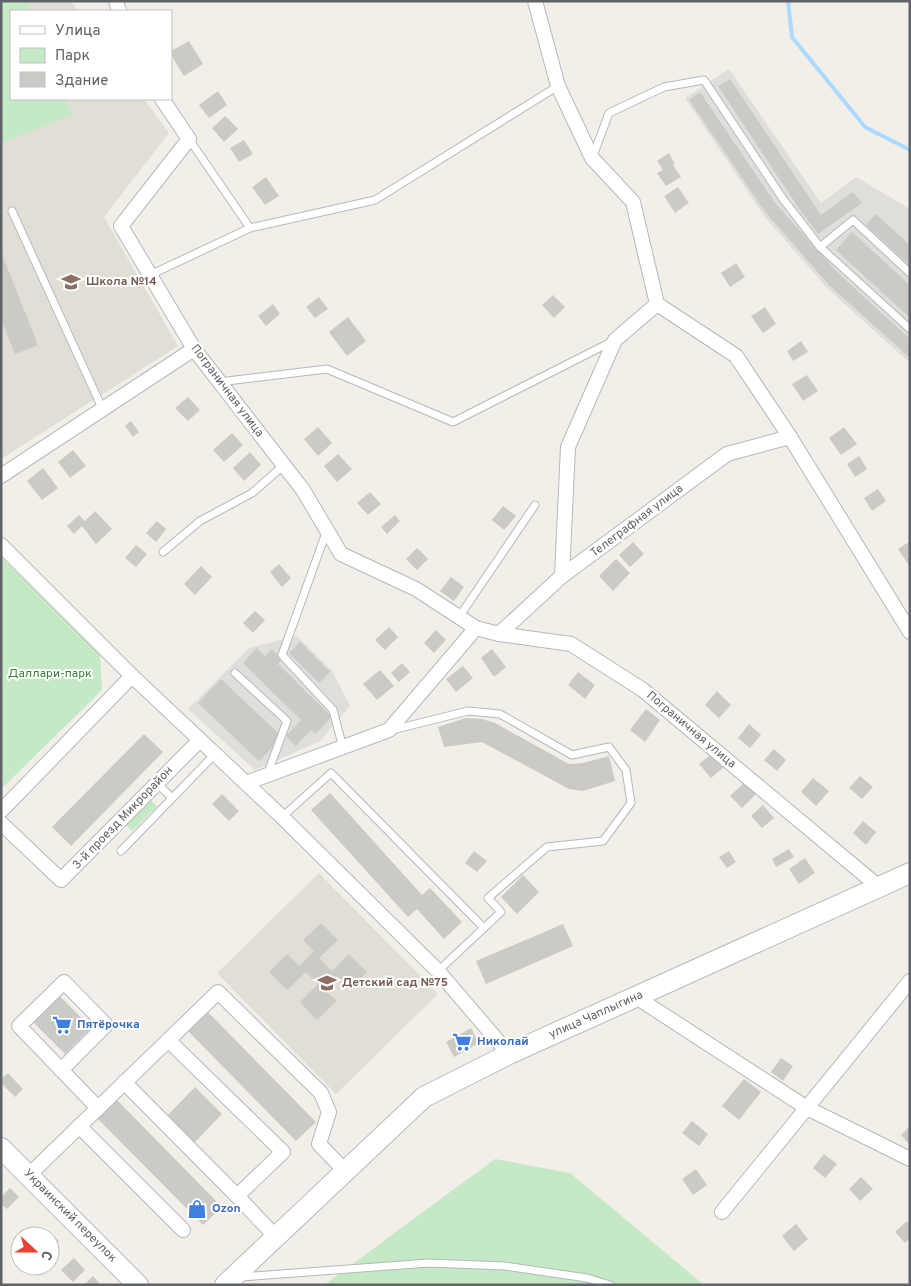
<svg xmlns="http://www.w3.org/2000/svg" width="911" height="1286" font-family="Overpass,sans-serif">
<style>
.industrial{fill:#e0deda}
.education{fill:#e1ded6}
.green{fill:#c5e8c5}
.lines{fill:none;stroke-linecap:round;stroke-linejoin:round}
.stream{stroke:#aadaff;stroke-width:4}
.building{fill:#cccac5}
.service-casing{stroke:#b5b8bc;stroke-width:9}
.minor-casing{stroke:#b5b8bc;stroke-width:16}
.secondary-casing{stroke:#b6babf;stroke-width:22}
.service{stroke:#fff;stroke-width:7}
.minor{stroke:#fff;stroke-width:14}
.secondary{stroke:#fff;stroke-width:20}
.labels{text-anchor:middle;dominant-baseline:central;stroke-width:4;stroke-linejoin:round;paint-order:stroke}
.education-label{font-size:12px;font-weight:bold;fill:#785e54;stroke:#fff;text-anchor:start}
.street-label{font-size:12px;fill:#5f6368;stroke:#fff}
.park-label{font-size:12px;fill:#348238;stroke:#fff}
.shop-label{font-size:12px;font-weight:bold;fill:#366cbe;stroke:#fff;text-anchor:start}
</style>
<rect width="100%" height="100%" fill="#f1efe8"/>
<g class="industrial">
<polygon points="729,69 821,203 856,177 910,209 910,363 827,288 764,216 685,98"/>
<polygon points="297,636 332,671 350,706 320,741 255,770 188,709 249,648"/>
</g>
<g class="education">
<polygon points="1,1 71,1 78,11 11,11 11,99 144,99 169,133 104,217 178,346 1,459"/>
<polygon points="319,873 438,994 336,1094 217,973"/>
</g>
<g class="green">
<polygon points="1,1 27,1 31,11 11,11 11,99 66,99 72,115 1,143"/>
<polygon points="1,557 100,655 102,690 1,789"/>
<polygon points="149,799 157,806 132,831 125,824"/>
<polygon points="495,1159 570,1173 704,1285 324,1285"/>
</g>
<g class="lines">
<polyline class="stream" points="788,1 792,37 865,127 910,150"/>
</g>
<g class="building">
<polygon points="189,41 203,64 184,76 171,55 171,51"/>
<polygon points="730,79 821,215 853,192 862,203 818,234 800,210 718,86"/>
<polygon points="218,91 227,105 209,118 199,105"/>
<polygon points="700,92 775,203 838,273 910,339 910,358 829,285 766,213 689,100"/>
<polygon points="225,116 238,129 224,142 212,128"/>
<polygon points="244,140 253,154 239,162 230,148"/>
<polygon points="669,153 675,164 673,165 681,177 666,186 657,173 663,170 657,161"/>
<polygon points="266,177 279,196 265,205 252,187"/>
<polygon points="678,187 689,203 675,213 664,196"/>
<polygon points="876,214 910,245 910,266 866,225"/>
<polygon points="852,232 910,285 910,318 836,250"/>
<polygon points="1,252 38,345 15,354 1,319"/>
<polygon points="736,263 745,277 730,287 721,273"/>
<polygon points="553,295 565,307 554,318 542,305"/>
<polygon points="319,297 328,309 315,318 306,307"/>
<polygon points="273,304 280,314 266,326 258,316"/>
<polygon points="765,307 776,324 763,333 751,316"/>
<polygon points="348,317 366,341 347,356 329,332"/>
<polygon points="801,341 808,352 793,361 787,351"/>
<polygon points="807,375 818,391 803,401 792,384"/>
<polygon points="188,397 200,410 188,421 175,408"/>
<polygon points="131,421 139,432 133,437 125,426"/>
<polygon points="318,427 332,443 318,456 304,439"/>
<polygon points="844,427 857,444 841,455 829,438"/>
<polygon points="232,433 243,445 224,462 213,450"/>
<polygon points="73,450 86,466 70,478 58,462"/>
<polygon points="250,452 261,465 244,481 233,468"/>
<polygon points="338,454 352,469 337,482 324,466"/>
<polygon points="859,456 867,469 855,477 847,464"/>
<polygon points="43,468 58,488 42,500 27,481"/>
<polygon points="878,489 886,501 872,511 864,498"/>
<polygon points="370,492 381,504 368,515 357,503"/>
<polygon points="503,506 516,516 504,530 492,520"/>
<polygon points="95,511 112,529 96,544 82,526 74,534 67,526 79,515 85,521"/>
<polygon points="395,515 400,521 387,534 381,527"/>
<polygon points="157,521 166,529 156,542 146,533"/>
<polygon points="910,541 910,567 898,549"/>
<polygon points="633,542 644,554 630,567 619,555"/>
<polygon points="136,545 147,554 136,567 125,558"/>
<polygon points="417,548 428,559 417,570 406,559"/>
<polygon points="616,559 630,573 613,591 599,576"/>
<polygon points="279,564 291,578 282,587 270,572"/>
<polygon points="201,566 212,577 195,595 184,584"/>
<polygon points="451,577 464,587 454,601 440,591"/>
<polygon points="255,611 265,620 253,633 243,623"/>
<polygon points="389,627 398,637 385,650 375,640"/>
<polygon points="436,630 446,640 434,653 424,643"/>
<polygon points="300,642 330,672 319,683 289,653"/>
<polygon points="257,648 265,656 272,649 282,660 278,664 332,717 315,734 311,730 296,746 286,736 301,720 243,663"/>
<polygon points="492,649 506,667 494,677 481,658"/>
<polygon points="402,663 410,672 399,682 391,673"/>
<polygon points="463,666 473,678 456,692 446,679"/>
<polygon points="380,670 394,686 377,700 363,684"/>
<polygon points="578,672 595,685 585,699 568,685"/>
<polygon points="221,679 278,733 275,745 259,761 198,703"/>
<polygon points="717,691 731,705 719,718 705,705"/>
<polygon points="646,709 660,720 645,742 630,730"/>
<polygon points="466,718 482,719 495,723 569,764 583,763 609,756 615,781 583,791 569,789 482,742 444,747 438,727"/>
<polygon points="749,724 761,735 750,748 738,738"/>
<polygon points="144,734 163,752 71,846 52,827"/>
<polygon points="774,749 786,760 777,771 764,760"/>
<polygon points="712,754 724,767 711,778 699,764"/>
<polygon points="860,776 873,787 862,799 849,788"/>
<polygon points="813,778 829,791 816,806 801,792"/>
<polygon points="745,782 756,794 742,808 730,796"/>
<polygon points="330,793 422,895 430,888 462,922 444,939 417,909 408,917 311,810"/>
<polygon points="222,794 239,811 229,821 212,804"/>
<polygon points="763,805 774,818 762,828 751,816"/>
<polygon points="863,821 876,832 866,845 853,833"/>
<polygon points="789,849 794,857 776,867 772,859"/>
<polygon points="474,851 487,861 477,872 465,863"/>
<polygon points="729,851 736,862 727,868 719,857"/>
<polygon points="805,858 815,873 799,884 789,869"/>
<polygon points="523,875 539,892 517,914 501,897"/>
<polygon points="321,923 338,940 319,958 332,971 349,954 367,972 350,989 337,976 324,989 337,1001 317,1020 300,1002 318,984 306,972 287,990 269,972 287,954 299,966 314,951 303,940"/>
<polygon points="563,924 573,946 486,984 476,961"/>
<polygon points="59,995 91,1028 65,1054 32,1021"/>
<polygon points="205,1009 316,1122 296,1141 185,1028"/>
<polygon points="471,1028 479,1043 454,1057 446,1042"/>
<polygon points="781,1058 793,1066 783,1081 771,1072"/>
<polygon points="8,1073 23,1089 15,1097 1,1083 1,1079"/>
<polygon points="744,1079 761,1092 739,1120 722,1106"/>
<polygon points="195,1087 222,1114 194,1143 167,1116"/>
<polygon points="113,1096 222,1207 203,1225 94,1115"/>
<polygon points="692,1121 708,1134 699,1146 682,1133"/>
<polygon points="910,1126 910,1145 901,1135"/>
<polygon points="824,1154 837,1164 825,1178 813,1168"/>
<polygon points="696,1169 707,1185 693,1195 682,1179"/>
<polygon points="861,1177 873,1189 860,1201 849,1189"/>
<polygon points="10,1188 19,1197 7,1209 1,1204 1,1197"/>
<polygon points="907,1221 910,1224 910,1238 905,1243 895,1232"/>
<polygon points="796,1224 808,1239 794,1251 782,1236"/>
<polygon points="48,1230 59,1241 50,1250 50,1236 43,1236"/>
<polygon points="74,1258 85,1270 73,1282 61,1270"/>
<polygon points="93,1276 101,1285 84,1285"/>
</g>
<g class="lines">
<g class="service-casing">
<g id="service">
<polyline points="189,139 250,228 375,200 558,86"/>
<polyline points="593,156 609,113 664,87 704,80 783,199 820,247 910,329"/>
<polyline points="12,211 103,410"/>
<polyline points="820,247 853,220 910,273"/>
<polyline points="150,275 250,228"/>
<polyline points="219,382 327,369 453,422 613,341"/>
<polyline points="327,530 282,655 333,710 343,748"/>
<polyline points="163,552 200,521 252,493 284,465"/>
<polyline points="459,617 535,505"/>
<polyline points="235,673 287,721 267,775"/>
<polyline points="392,730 468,711 500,714 572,755 609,747 626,770 631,803 603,841 547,847 488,898 501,912 438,971"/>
<polyline points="157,783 172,798"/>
<polyline points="282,817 331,773 484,928"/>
<polyline points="121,851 215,754"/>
<polyline points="241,1277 429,1263 505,1266 587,1278 610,1285"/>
</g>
</g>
<g class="minor-casing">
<g id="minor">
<polyline points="116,1 119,11"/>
<polyline points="535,1 558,86 592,158 633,202 657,304 736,356 790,437 910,632"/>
<polyline points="162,99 189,139 121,226 194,349 303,490 341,554 416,589 476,628 389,730 246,783"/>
<polyline points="1,476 194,349"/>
<polyline points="1,545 132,676 282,817 438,971 509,1054"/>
<polyline points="562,576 568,447 615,340 657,304"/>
<polyline points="476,628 499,634 571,644 643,690 879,887"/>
<polyline points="499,634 562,576 727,454 790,437"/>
<polyline points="1,811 132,676"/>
<polyline points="1,823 61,880 200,740"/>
<polyline points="636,997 807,1108 910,1159"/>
<polyline points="168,1040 283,1152 237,1196 276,1237"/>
<polyline points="61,1070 106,1025 64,982 19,1026 98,1108"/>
<polyline points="124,1082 237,1196"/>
<polyline points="79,1126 183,1230"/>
<polyline points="29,1175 218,992 321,1093 329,1112 319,1144 345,1171"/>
<polyline points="722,1212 910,981"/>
</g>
</g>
<g class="secondary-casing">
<g id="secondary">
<polyline points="1,1148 138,1285"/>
<polyline points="225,1285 424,1097 509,1054 910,873"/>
</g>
</g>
<use href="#service" class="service"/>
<use href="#minor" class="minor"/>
<use href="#secondary" class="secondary"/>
</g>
<defs>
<g id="school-bare" transform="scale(1.5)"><path d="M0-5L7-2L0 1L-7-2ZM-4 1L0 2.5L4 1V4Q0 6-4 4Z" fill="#8d6e63" stroke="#fff" stroke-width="2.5" paint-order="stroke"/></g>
<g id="supermarket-bare" transform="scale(1.5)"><path d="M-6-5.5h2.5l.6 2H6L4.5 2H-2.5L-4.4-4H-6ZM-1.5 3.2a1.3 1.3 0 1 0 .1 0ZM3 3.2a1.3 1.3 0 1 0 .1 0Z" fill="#3f7fe0" stroke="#fff" stroke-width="2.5" paint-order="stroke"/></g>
<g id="shop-bare" transform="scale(1.5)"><path d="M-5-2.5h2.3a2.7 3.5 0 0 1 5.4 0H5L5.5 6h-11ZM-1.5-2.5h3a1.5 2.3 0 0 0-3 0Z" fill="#3f7fe0" stroke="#fff" stroke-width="2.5" paint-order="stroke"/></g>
</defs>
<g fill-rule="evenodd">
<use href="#school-bare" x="71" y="282"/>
<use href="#school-bare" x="327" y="983"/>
<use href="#supermarket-bare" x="62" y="1025"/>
<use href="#supermarket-bare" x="462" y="1042"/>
<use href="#shop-bare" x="197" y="1209"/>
</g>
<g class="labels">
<g class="education-label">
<text x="86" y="282">Школа №14</text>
<text x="342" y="983">Детский сад №75</text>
</g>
<g class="street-label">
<text transform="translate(227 391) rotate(53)">Пограничная улица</text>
<text transform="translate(637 521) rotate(-37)">Телеграфная улица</text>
<text transform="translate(691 730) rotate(40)">Пограничная улица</text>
<text transform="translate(123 818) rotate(-46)">3-й проезд Микрорайон</text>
<text transform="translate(596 1015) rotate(-24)">улица Чаплыгина</text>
<text transform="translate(70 1216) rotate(45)">Украинский переулок</text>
</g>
<g class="park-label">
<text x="50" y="674">Даллари-парк</text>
</g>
<g class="shop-label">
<text x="77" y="1025">Пятёрочка</text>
<text x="477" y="1042">Николай</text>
<text x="212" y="1209">Ozon</text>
</g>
</g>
<rect width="911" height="1286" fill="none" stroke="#5f6368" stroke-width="5"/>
<rect x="10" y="10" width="162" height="90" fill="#ffffff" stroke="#bfc1c3"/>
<rect x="20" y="26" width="25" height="8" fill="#ffffff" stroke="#bfc1c3"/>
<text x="55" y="35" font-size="15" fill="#5f6368">Улица</text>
<rect x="20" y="48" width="25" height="15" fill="#c5e8c5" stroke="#bfc1c3"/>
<text x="55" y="60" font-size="15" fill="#5f6368">Парк</text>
<rect x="20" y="72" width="25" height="15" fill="#cccac5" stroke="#bfc1c3"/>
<text x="55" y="85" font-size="15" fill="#5f6368">Здание</text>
<g transform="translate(35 1251) rotate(111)"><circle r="24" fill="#ffffff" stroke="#bfc1c3"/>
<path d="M0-4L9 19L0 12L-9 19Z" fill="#ea4335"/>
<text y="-8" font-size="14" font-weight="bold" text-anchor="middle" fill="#5f6368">С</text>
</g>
</svg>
